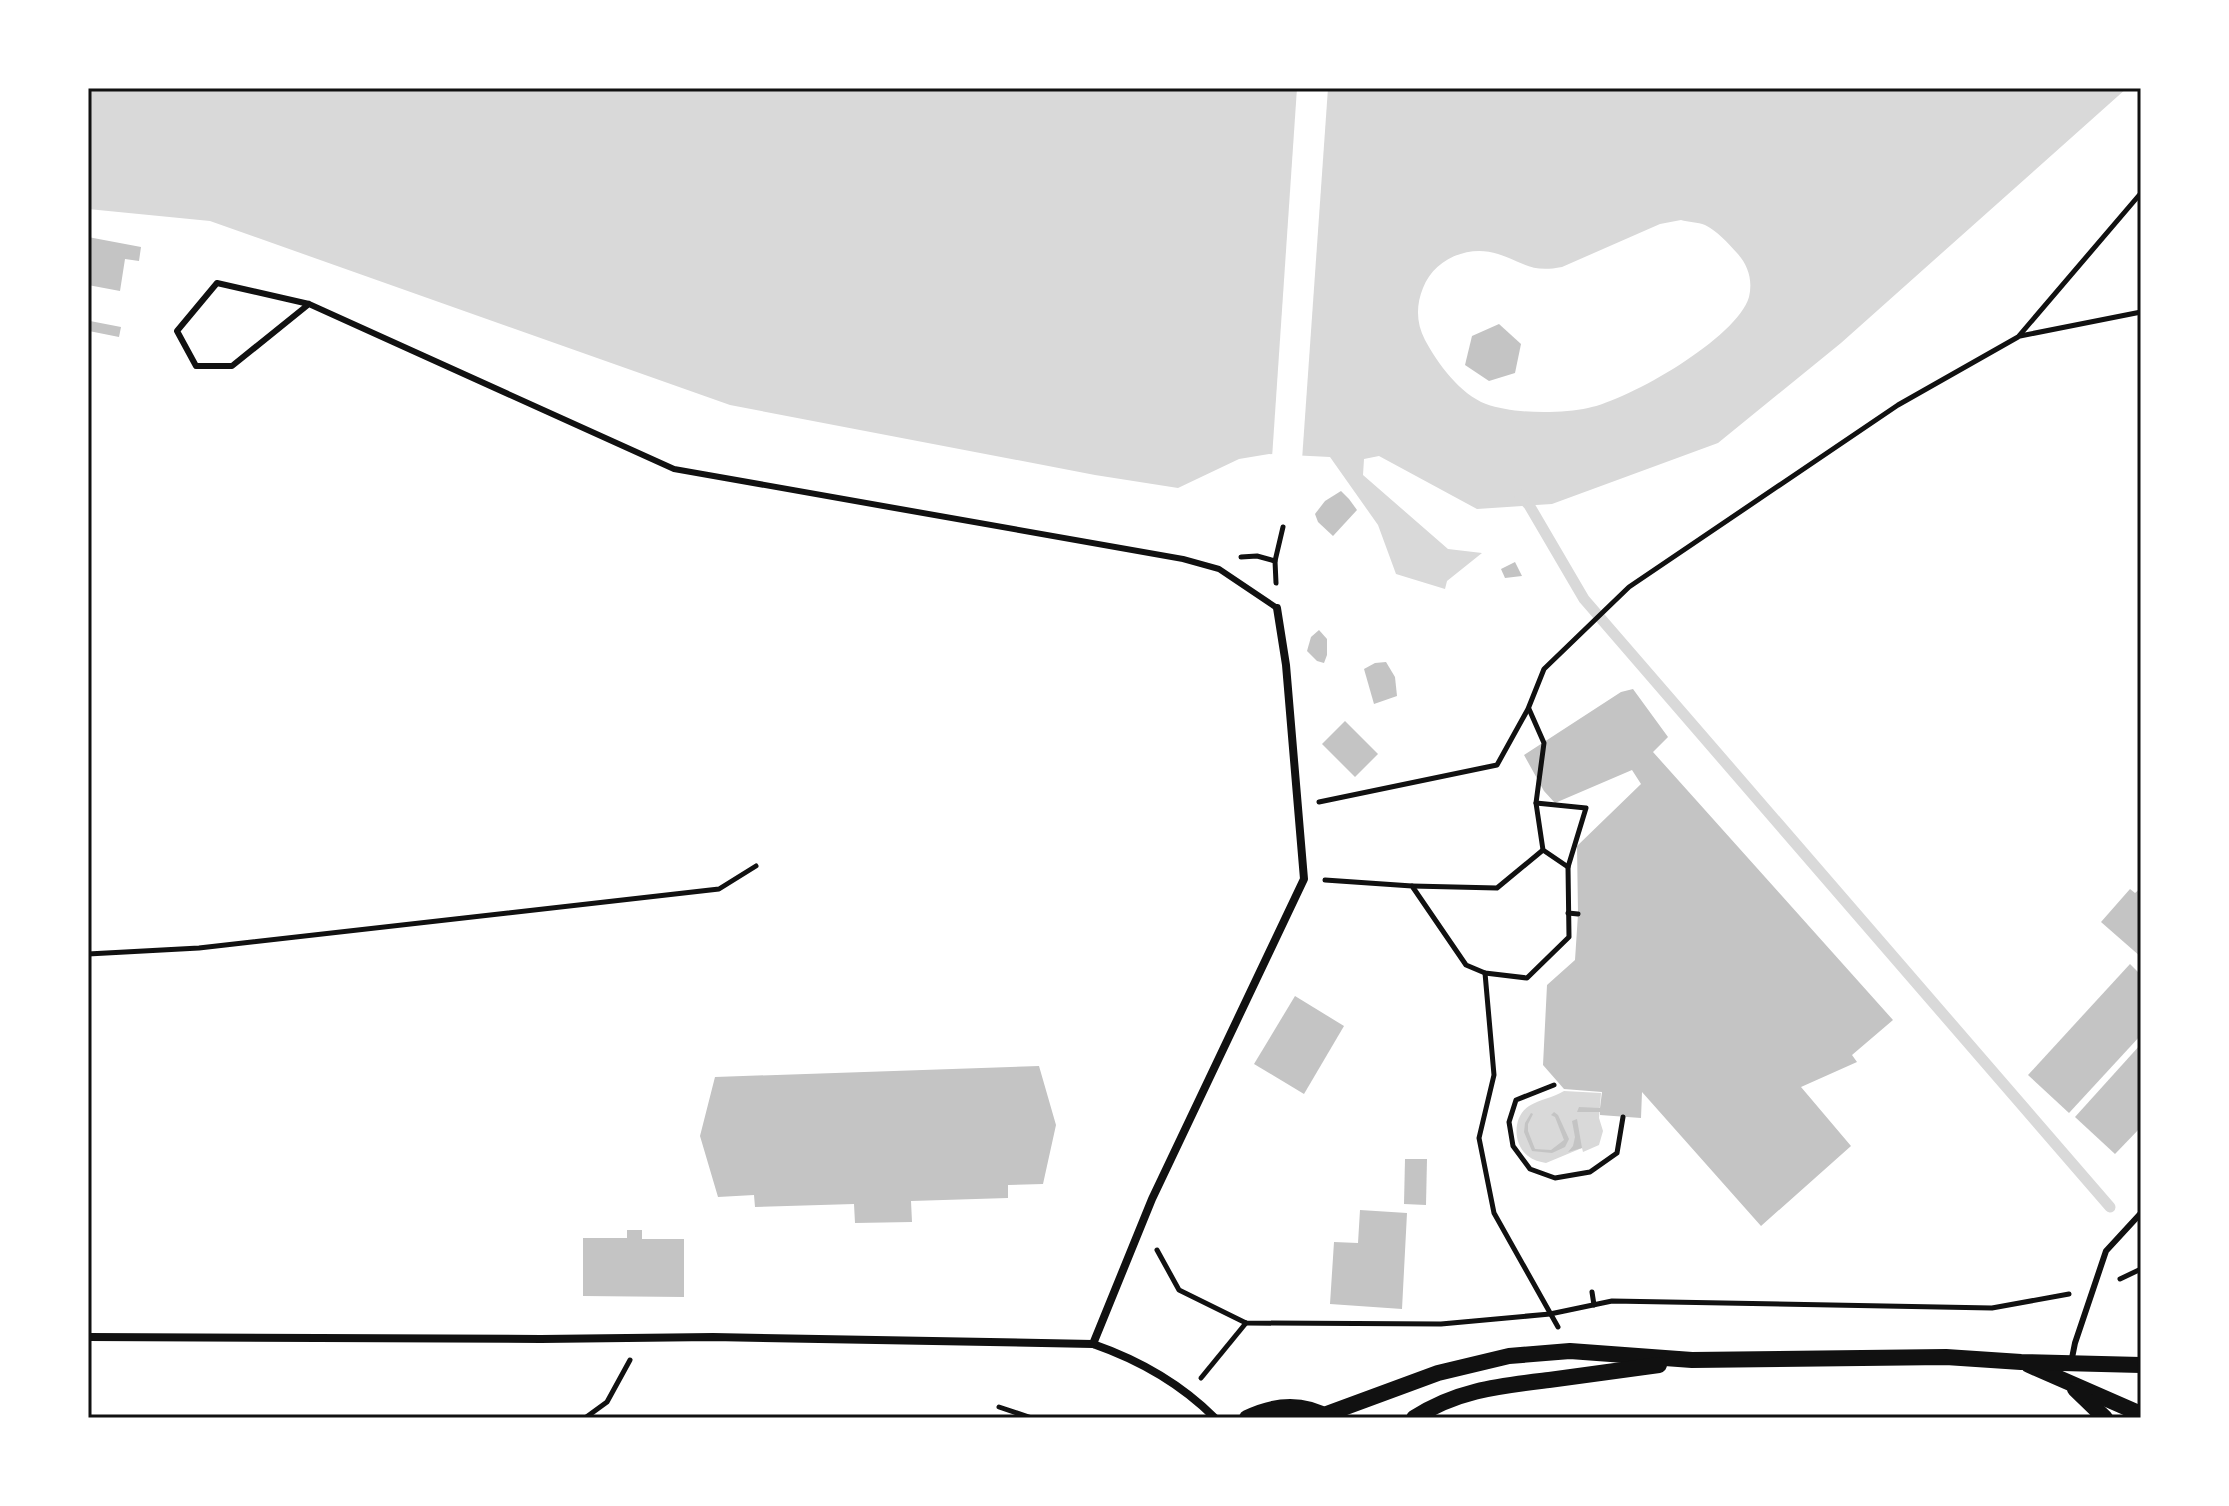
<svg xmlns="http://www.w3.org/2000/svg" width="2229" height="1506" font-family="'Source Sans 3',sans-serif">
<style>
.water{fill:#d9d9d9;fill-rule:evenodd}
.pier{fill:#fff}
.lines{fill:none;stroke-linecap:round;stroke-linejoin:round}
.stream{stroke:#d9d9d9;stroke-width:11}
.building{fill:#c4c4c4}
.path{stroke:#111;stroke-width:5}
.service{stroke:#111;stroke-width:6}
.minor{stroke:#111;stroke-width:8}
.secondary{stroke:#111;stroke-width:16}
.neatline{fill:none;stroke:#111;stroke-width:3}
</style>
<rect width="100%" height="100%" fill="#fff"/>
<g class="water">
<path d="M88,88H2127L1841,343L1718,443L1552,504L1477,509L1379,456L1364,459L1363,475L1448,549L1482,553L1447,581L1445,589L1396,574L1378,525L1330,457L1269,454L1239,459L1178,488L1095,475L730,405L210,221L88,209ZM1681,220C1688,222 1698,222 1705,225C1717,231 1728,243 1737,253C1748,265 1753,280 1749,297C1737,338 1629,400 1588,408C1560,414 1513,414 1486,404C1460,394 1438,364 1425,340C1416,323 1416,305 1423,288C1434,259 1469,244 1498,254C1525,263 1531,273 1562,267L1660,224Z"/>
<path d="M1564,1091L1601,1093L1599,1118L1603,1131L1599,1145L1583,1152L1582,1148L1546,1163C1540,1162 1533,1160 1528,1156C1513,1145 1512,1117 1529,1106C1540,1099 1553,1098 1564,1091Z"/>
</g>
<polygon class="pier" points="1297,88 1328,88 1302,460 1272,458"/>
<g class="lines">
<polyline class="stream" points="1519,494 1529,505 1584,599 2110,1207"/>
</g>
<g class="building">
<polygon points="88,237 141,247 139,261 125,259 120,291 88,285"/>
<polygon points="90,321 121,327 119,337 89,331"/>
<polygon points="1499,324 1521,344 1515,373 1489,381 1465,365 1472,336"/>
<polygon points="1341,491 1349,499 1357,510 1333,536 1318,522 1315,514 1325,501"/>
<polygon points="1515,562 1522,576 1505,578 1501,569"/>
<polygon points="1319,630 1327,639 1327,655 1324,663 1317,661 1307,651 1311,637"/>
<polygon points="1386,662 1395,677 1397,696 1374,704 1364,669 1375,663"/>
<polygon points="1633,689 1668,737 1653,752 1893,1020 1852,1055 1857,1062 1801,1087 1851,1146 1761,1226 1642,1092 1641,1118 1600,1115 1600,1112 1577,1112 1579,1107 1600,1108 1602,1092 1564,1089 1543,1065 1547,985 1575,960 1578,914 1577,846 1641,784 1632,770 1555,803 1544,791 1524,755 1621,692"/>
<polygon points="1345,721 1378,754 1355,777 1322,744"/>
<polygon points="2141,888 2141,957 2101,922 2130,889 2135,893"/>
<polygon points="2130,964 2141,975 2141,1035 2069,1113 2028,1075"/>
<polygon points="1295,996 1344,1026 1304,1094 1254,1064"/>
<polygon points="2141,1044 2141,1127 2115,1154 2075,1117"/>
<polygon points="1039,1066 1056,1125 1043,1184 1008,1185 1008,1198 911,1201 912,1222 855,1223 854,1204 755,1207 754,1195 718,1197 700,1136 715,1077"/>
<polygon points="1554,1112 1558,1115 1569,1139 1565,1147 1552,1153 1532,1151 1524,1132 1525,1123 1531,1113 1533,1114 1528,1124 1528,1131 1535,1149 1551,1150 1564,1140 1555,1117 1551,1115"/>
<polygon points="1577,1119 1582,1148 1568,1152 1573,1146 1575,1137 1572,1121"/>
<polygon points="1405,1159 1427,1159 1426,1205 1404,1204"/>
<polygon points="1360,1210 1407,1213 1402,1309 1330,1304 1334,1242 1358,1243"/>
<polygon points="627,1230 642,1230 642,1239 684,1239 684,1297 583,1296 583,1238 627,1238"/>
</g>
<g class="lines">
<g class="path">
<polyline points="2020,336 2141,312"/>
<polyline points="1241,557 1257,556 1275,561"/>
<polyline points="1276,583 1275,561 1283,527"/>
<polyline points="1529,709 1544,743 1536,803 1543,850 1568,867"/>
<polyline points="1319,802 1497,765 1528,709 1544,669 1629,587 1898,405 2018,337 2141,193"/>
<polyline points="1325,880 1412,886 1466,965 1485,973 1527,978 1569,937 1568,867 1586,808 1536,803"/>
<polyline points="1412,886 1497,888 1543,850"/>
<polyline points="1568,913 1578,914"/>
<polyline points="88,954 199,948 719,889 756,866"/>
<polyline points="1485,973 1494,1075 1479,1138 1494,1213 1558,1327"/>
<polyline points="1554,1085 1516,1100 1509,1122 1513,1146 1530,1169 1555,1178 1590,1172 1617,1153 1623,1117"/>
<polyline points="1157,1250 1179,1290 1246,1323 1441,1324 1550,1314 1612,1301 1992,1308 2069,1294"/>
<polyline points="2120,1279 2141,1269"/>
<polyline points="1592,1292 1594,1305"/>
<polyline points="1201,1378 1246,1323"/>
<polyline points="999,1407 1032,1418"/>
<polyline points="585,1418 607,1402 630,1360"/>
</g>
<g class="service">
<polyline points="309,304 232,366 196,366 177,331 217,283 309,304 674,469 1183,559 1219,569 1277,608"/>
<polyline points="2071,1363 2075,1343 2106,1251 2141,1213"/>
</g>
<g class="minor">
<path d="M88,1337L541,1339L713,1337L1093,1344C1139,1360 1180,1383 1215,1418"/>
<polyline points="1093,1344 1152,1199 1304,879 1286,665 1277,608"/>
</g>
<g class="secondary">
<polyline points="2029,1365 2141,1414"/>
<polyline points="2075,1389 2105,1418"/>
<polyline points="1324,1415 1438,1373 1509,1356 1570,1351 1692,1360 1946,1357 2021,1362 2141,1365"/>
<path d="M1247,1418C1274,1405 1302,1402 1329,1418"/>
<path d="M1414,1418C1457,1390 1499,1386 1549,1380C1586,1375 1622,1370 1659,1365"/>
</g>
</g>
<rect width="2229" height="1506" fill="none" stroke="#ffffff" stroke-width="180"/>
<rect x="90" y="90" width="2049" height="1326" class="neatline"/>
</svg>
